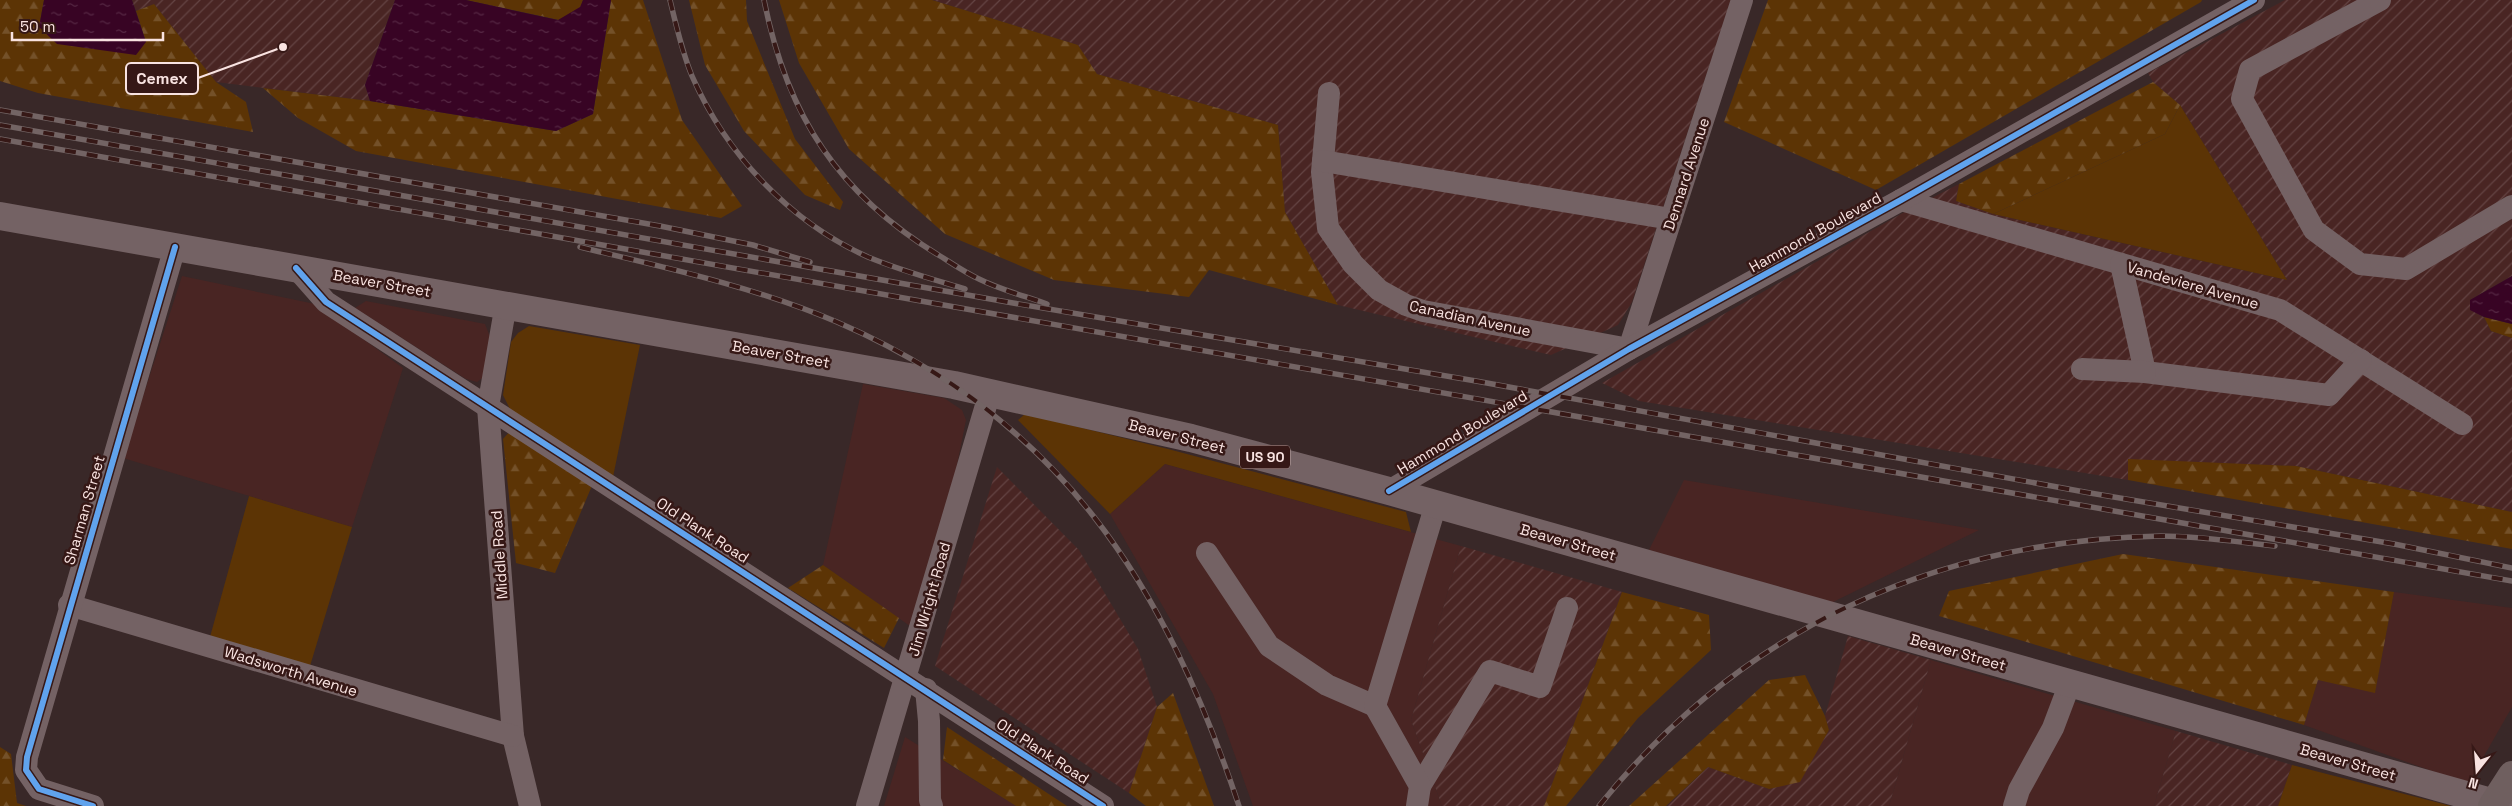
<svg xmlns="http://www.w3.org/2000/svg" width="2512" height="806" font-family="'Space Grotesk',sans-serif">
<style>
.built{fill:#492523}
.industrial{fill:url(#industrial-furrows)}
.green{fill:#5c3405}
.forest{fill:url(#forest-firs)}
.water{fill:url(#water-ripples)}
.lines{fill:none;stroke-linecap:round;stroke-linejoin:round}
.minor{stroke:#746264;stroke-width:22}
.major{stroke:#746264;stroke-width:28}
.rail-casing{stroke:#736464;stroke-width:5.5}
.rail{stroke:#361816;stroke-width:4;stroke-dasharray:11;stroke-linecap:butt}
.highway-bridge{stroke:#6f5f5f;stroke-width:28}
.cycleway-casing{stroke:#361816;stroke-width:9}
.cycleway{stroke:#60a3ed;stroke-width:6}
.labels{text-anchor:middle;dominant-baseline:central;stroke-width:5;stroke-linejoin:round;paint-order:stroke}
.shield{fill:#361816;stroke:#bea6a4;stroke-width:1}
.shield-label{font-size:14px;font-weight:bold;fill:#f9e3e1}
.street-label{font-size:15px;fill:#f9e3e1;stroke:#361816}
.leader{fill:none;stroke:#f9e3e1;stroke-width:2}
.callout-dot{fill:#f9e3e1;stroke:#361816;stroke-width:2}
.callout{fill:#361816;stroke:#f9e3e1;stroke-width:2}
.callout-label{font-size:16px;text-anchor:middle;font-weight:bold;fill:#f9e3e1}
</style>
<defs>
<pattern id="industrial-furrows" width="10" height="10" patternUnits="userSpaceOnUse" patternTransform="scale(1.25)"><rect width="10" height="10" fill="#492523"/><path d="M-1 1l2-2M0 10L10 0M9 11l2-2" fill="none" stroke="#644443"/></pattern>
<pattern id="forest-firs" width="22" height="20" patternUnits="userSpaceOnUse" patternTransform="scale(1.25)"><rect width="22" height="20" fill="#5c3405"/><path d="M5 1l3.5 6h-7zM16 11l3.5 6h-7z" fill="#745129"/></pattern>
<pattern id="water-ripples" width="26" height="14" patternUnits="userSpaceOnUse" patternTransform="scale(1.25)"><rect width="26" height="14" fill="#380424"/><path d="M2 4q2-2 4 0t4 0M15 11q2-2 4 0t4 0" fill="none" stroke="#562844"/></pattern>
</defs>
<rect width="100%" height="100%" fill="#392828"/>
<g class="built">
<polygon points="182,276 315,304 403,368 352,527 123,458"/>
<polygon points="366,301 485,324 492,342 489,373 477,382 466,379 355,308"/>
<polygon points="863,384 944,398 962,410 966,420 954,480 910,626 823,565"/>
<polygon points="1165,464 1461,546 1411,720 1442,806 1253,806 1213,694 1110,514"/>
<polygon points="1684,480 1979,530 1831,603 1649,550"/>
<polygon points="2394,592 2512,608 2512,707 2468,784 2304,725 2318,680 2375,692"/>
<polygon points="1931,660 2176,731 2154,806 1889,806"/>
<polygon points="905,737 1016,806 884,806"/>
</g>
<g class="industrial">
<polygon points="132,0 395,0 365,85 370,101 216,82 154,4 136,11"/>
<polygon points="932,0 1731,0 1632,302 1618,325 1551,355 1338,305 1285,212 1278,125 1097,74 1078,45"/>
<polygon points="2285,0 2512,0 2512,276 2470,300 2471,310 2484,317 2491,331 2512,338 2512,512 2296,466 2128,460 2128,480 1639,401 1602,383 1908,210 1959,184 1956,201 1993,214 2287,280 2180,105 2153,82 2148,73"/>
<polygon points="997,467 1079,550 1138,649 1157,707 1129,793 935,666"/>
<polygon points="1461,546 1622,592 1544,806 1442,806 1411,720"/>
<polygon points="1848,636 1931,660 1889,806 1667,806 1708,767 1769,789 1829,730 1825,716"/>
<polygon points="2176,731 2292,765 2278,806 2154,806"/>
</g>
<g class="green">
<polygon points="2180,105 2287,280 1993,214 2165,134"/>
<polygon points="529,326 640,345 613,477 510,409 503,395 511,342 518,333"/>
<polygon points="1025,414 1168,449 1406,512 1411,532 1165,464 1110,514 1018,420"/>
<polygon points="249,496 352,527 310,666 210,637"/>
<polygon points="2292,765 2451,806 2278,806"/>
</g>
<g class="forest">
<polygon points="0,0 44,0 39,27 146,42 136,11 154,4 216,82 246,102 253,132 38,93 0,81"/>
<polygon points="466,0 583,0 581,7 559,20"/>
<polygon points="611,0 643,0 682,120 742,206 721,218 356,151 298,118 263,88 370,101 556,131 593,114"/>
<polygon points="689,0 746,0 747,21 795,139 843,202 840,210 805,195 744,131 705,65"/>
<polygon points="779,0 932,0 1078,45 1097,74 1278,125 1285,212 1338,305 1209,270 1189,297 1054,280 945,234 849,149 799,63"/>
<polygon points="1768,0 2202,0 2201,2 1876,190 1724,122"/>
<polygon points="2153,82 2180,105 2165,134 1993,214 1956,201 1959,184"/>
<polygon points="2484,317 2512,324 2512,338 2491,331"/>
<polygon points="512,429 594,481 555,573 516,563 503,439"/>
<polygon points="2128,459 2296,466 2512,512 2512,549 2128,480"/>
<polygon points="2123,554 2394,592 2375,693 2318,680 2304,725 1939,616 1949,591"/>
<polygon points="823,565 899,618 884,648 788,588"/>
<polygon points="1622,592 1709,615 1711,650 1638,718 1566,806 1544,806"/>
<polygon points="1805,675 1825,716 1829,730 1800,782 1769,789 1708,767 1666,806 1629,806 1769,680"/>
<polygon points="1173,693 1214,806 1146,806 1129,793 1157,707"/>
<polygon points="947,727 1067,806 1016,806 943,760"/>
<polygon points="0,747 11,754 17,803 26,806 0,806"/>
</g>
<g class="water">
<polygon points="44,0 132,0 146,42 136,55 57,44 39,27"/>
<polygon points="395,0 466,0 558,20 580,7 583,0 611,0 593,114 556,131 370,101 365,85"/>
<polygon points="2512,276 2512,324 2484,317 2470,310 2470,300"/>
</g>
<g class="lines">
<g class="minor">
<polyline points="2380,0 2250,70 2242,99 2314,230 2360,264 2406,269 2512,206"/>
<polyline points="1329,93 1322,172 1328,228 1353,264 1379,290 1406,305 1423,311 1629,349 1742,0"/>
<polyline points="1323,161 1671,219"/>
<polyline points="1901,200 2280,310 2462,424"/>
<polyline points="2121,264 2145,372 2329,395 2361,360"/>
<polyline points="296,268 326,302 1103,806"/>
<polyline points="506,304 488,407 513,736 530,806"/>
<polyline points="2082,369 2145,372"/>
<polyline points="1389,491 1629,349 1901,200 2254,0"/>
<polyline points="1207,553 1269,646 1327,685 1375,706"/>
<polyline points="69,605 513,736"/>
<polyline points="926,689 929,721 930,800 932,806"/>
<polyline points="1420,786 1490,671 1540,687 1567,608"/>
<polyline points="93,806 39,789 26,770 27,757 175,247"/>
<polyline points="867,806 990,392"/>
<polyline points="1417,806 1420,786 1375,706 1436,504"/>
<polyline points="2014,806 2019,790 2053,728 2070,683"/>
</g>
<polyline class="major" points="0,216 954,385 1191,438 1389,491 2505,806"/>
<g class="rail-casing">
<g id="rail">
<path d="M670,0C676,25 682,52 692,76C726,154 790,222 868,257C899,270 932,279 965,289"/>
<path d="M764,0C787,116 839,195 940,256C953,264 966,273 979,279C1001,290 1025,296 1047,304"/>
<polyline points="0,110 660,226 753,245 810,262"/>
<polyline points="0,125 1013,303 1476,381 2090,493 2394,544 2512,568"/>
<polyline points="0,139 2512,581"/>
<path d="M580,247C667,268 755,287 837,322C1060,418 1165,584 1239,806"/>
<path d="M1599,806C1741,629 1936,540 2161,536C2199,536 2238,542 2275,546"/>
</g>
</g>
<use href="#rail" class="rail"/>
<polyline class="highway-bridge" points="2492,806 2512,775"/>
<g class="cycleway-casing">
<g id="cycleway">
<polyline points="296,268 326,302 1103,806"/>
<polyline points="1389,491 1629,349 1901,200 2254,0"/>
<polyline points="93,806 39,789 26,770 27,757 175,247"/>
</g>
</g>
<use href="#cycleway" class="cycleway"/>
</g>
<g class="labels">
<rect class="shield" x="1240" y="445.5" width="50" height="23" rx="4"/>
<g class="shield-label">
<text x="1265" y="457">US 90</text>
</g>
<g class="street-label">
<text transform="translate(1686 174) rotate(-72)">Dennard Avenue</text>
<text transform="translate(1815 232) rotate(-29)">Hammond Boulevard</text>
<text transform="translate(382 283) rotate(10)">Beaver Street</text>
<text transform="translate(2193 285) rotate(16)">Vandeviere Avenue</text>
<text transform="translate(1470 318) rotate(12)">Canadian Avenue</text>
<text transform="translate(781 354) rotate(10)">Beaver Street</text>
<text transform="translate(1462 432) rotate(-31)">Hammond Boulevard</text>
<text transform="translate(1177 436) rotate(14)">Beaver Street</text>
<text transform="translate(84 510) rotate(-74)">Sharman Street</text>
<text transform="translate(703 530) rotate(33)">Old Plank Road</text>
<text transform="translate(1568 542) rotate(16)">Beaver Street</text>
<text transform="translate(499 555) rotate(-94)">Middle Road</text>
<text transform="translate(929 599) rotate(-74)">Jim Wright Road</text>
<text transform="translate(1958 652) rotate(16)">Beaver Street</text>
<text transform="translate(291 671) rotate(17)">Wadsworth Avenue</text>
<text transform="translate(1043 751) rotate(33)">Old Plank Road</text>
<text transform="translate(2348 762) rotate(16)">Beaver Street</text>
</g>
</g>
<path class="leader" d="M283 47L198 78"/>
<circle class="callout-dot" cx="283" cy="47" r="5"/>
<rect class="callout" x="126" y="63" width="72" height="31" rx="5"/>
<g class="callout-label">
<text x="162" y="84">Cemex</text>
</g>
<g transform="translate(2477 771) rotate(197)" stroke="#361816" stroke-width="4" paint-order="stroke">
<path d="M0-4L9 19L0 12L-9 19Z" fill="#f9e3e1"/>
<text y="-8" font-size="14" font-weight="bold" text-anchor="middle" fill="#f9e3e1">N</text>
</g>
<path d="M12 32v8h151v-8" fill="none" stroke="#f9e3e1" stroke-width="2.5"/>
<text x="20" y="32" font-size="15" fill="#f9e3e1" stroke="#361816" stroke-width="4" paint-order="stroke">50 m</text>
</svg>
